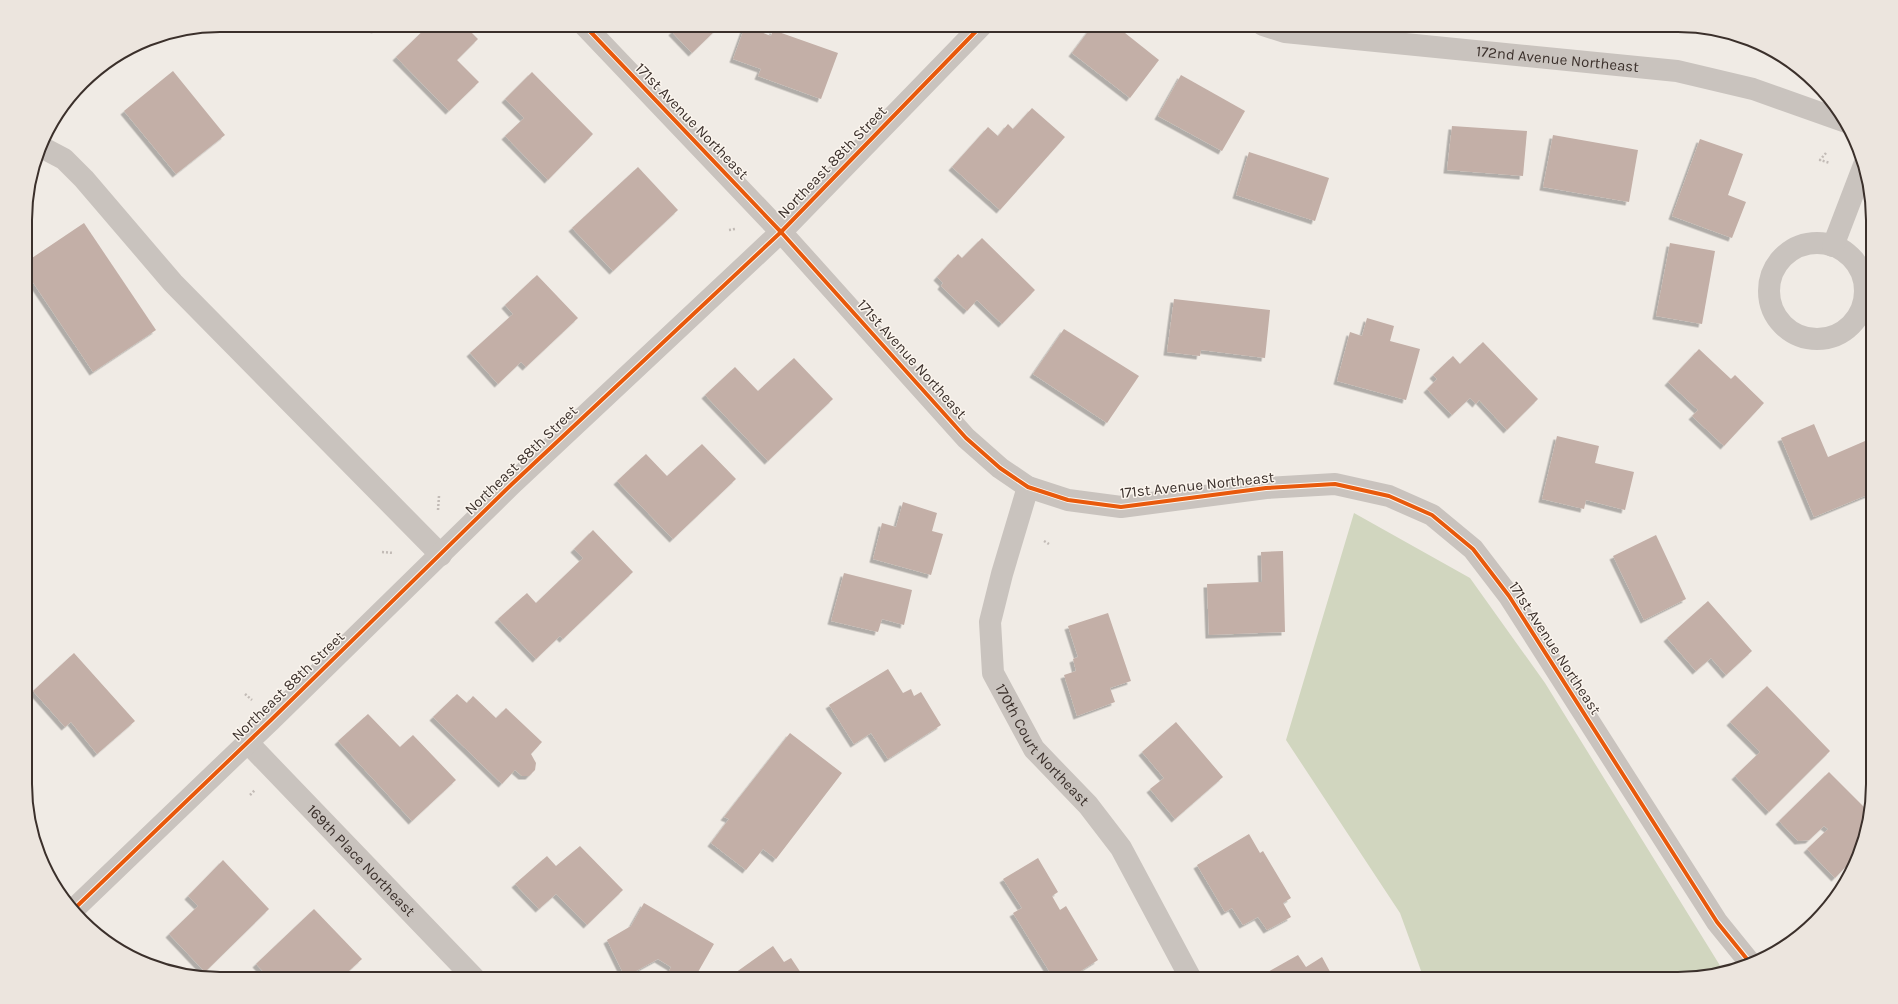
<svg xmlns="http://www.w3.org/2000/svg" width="1898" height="1004" font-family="Karla,sans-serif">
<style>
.green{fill:#d1d6bf}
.building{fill:#c3afa7;filter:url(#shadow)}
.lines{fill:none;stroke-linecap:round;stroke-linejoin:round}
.path{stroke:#c2bbb6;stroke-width:2.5;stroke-dasharray:2 2;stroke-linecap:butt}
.minor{stroke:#c9c3be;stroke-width:22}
.cycleway-casing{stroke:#fbf5ee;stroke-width:6}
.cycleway{stroke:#e8590c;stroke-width:4}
.labels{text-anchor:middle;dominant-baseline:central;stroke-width:3;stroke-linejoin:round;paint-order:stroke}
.street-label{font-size:15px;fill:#3b302b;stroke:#fbf5ee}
.rim{fill:none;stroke:#3b302b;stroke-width:2}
</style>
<defs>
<filter id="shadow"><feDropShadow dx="-3.5" dy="3.5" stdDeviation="0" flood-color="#0004"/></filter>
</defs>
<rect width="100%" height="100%" fill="#f0ebe5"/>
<polygon class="green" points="1354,513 1470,578 1545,683 1724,972 1691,979 1424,979 1400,913 1286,740"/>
<g class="building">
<polygon points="370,25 380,25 375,30"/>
<polygon points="429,25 464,25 478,39 457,60 479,82 449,111 396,57"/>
<polygon points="679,25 721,25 692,53 672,32"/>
<polygon points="1093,25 1115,25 1159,60 1130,98 1072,53"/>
<polygon points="745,26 771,36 773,30 838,53 821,99 758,76 761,69 733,59"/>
<polygon points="173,71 225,135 176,174 124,111"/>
<polygon points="532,72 593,134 548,180 505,136 524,118 505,99"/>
<polygon points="1181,75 1245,111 1222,151 1158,116"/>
<polygon points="1032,108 1065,137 1000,210 952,167 988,127 998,136 1008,124 1013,129"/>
<polygon points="1452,126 1527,131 1523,176 1447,170"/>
<polygon points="1553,135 1638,150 1629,202 1543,187"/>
<polygon points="1700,139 1743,154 1728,195 1746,202 1732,238 1672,216"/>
<polygon points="1249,152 1329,178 1315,221 1236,195"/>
<polygon points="638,167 678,210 613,271 572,228"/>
<polygon points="84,223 156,330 93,372 26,272 26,262"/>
<polygon points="982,238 1035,290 1002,324 977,300 967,311 941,286 943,283 937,277 958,254 962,258"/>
<polygon points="1670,243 1715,251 1702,324 1656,316"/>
<polygon points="537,275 578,318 526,367 521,362 498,384 470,353 513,314 505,305"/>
<polygon points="1174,299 1270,310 1265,358 1201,350 1200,356 1167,352"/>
<polygon points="1367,318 1394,326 1390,341 1420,349 1406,400 1337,381 1350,332 1362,336"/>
<polygon points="1064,329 1139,376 1107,423 1033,374"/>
<polygon points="1483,342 1538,399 1507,430 1479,400 1476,404 1470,398 1452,415 1427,389 1437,379 1433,375 1453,356 1460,364"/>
<polygon points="1699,349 1731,379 1735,375 1764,403 1724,446 1692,416 1698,410 1668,382"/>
<polygon points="794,358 833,399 768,461 705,395 735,367 758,391"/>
<polygon points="1814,424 1828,457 1872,438 1872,493 1814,517 1781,438"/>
<polygon points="1557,436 1599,446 1595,463 1634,472 1625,510 1586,500 1584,509 1542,499"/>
<polygon points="702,444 736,479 673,539 617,481 646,454 667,476"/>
<polygon points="903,502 937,513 932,531 943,534 931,575 873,559 882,523 896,527"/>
<polygon points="593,530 633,572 563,639 560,636 536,659 498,619 527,593 536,603 583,558 574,549"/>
<polygon points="1656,535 1686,599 1644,620 1613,556"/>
<polygon points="1283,551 1285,632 1209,635 1207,584 1262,582 1261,552"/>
<polygon points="844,573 912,590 904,625 882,619 878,632 831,621"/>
<polygon points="1708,601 1752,651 1726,675 1711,658 1696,671 1667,638"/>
<polygon points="1108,613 1131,681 1110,688 1115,702 1077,716 1064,675 1076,671 1073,659 1078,657 1068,626"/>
<polygon points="74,653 135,721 97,754 71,722 65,727 33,691"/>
<polygon points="888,669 903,693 911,689 914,696 921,692 941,725 888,759 871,733 854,744 829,705"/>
<polygon points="1767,686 1830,751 1769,812 1735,776 1760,752 1730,722"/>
<polygon points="457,694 467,703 473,696 496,718 506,708 542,742 531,754 536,763 535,770 529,776 522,776 515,770 502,784 433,717"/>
<polygon points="368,714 400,747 413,735 456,780 412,821 338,741"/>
<polygon points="1176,722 1223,777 1175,819 1150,789 1164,778 1142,752"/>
<polygon points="790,733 842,773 776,859 763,849 746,870 711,843 729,819 724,817"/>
<polygon points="1829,772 1869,812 1866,834 1859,853 1835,878 1807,849 1828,829 1824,826 1809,840 1798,841 1779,821"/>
<polygon points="1249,834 1260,853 1263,851 1291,898 1283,903 1291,917 1267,930 1258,917 1243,925 1232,908 1225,912 1197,865"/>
<polygon points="580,846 623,890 587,925 556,894 539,909 515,884 547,856 556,866"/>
<polygon points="1038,858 1058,892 1052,896 1060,910 1066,906 1098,960 1068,979 1054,979 1013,913 1022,908 1003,879"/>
<polygon points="223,860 269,909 205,972 169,934 198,906 188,896"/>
<polygon points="644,903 714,944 694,979 680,979 668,973 671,967 658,959 625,977 607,940 631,926"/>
<polygon points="314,909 362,959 340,979 270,979 256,964"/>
<polygon points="773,946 784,962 791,958 805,979 739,979 735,973"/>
<polygon points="1298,955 1306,967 1322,957 1334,979 1269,979 1266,973"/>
</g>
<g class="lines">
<g class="path">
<polyline points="1826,153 1820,160 1830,163"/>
<polyline points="729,230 735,229"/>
<polyline points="438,510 439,496"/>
<polyline points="1044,541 1049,544"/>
<polyline points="382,552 394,553"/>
<polyline points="245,694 252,700"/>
<polyline points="250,795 255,790"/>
</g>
<g class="minor">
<polyline points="584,25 781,232 966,438 1000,468 1028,487 1068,500 1121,507 1266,488 1335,484 1389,496 1432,515 1473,549 1509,596 1717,922 1751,964"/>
<path id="s1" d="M1263,25L1285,32L1677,71L1753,89L1846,122"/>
<polyline points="45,149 64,159 84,179 173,283 441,555"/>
<circle cx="1817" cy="291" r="48"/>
<polyline points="1833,246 1864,165"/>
<path id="s2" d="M1028,487L1002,574L990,622L993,673L1034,749L1088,805L1121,848L1191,979"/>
<path id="s3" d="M248,743L475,979"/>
<polyline points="73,910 271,720 511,485 781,232 982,25"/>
</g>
<g class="cycleway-casing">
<g id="cycleway">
<polyline points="584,25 781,232 966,438 1000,468 1028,487 1068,500 1121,507 1266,488 1335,484 1389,496 1432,515 1473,549 1509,596 1717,922 1751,964"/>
<polyline points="73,910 271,720 511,485 781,232 982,25"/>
</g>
</g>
<use href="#cycleway" class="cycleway"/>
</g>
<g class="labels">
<g class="street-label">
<text stroke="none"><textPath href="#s1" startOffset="297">172nd Avenue Northeast</textPath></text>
<text transform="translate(692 121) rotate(46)">171st Avenue Northeast</text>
<text transform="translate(832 162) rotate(-46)">Northeast 88th Street</text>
<text transform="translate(912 359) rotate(48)">171st Avenue Northeast</text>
<text transform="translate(521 460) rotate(-44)">Northeast 88th Street</text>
<text transform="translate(1197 485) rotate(-6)">171st Avenue Northeast</text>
<text transform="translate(1555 648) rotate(57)">171st Avenue Northeast</text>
<text transform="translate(288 686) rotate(-44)">Northeast 88th Street</text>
<text stroke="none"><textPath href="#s2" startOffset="279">170th Court Northeast</textPath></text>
<text stroke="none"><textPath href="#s3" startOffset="163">169th Place Northeast</textPath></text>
</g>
</g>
<path d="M0 0H1898V1004H0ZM220 32H1678A188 188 0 0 1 1866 220V784A188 188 0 0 1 1678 972H220A188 188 0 0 1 32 784V220A188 188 0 0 1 220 32Z" fill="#ece5de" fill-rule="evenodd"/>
<path class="rim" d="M220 32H1678A188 188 0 0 1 1866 220V784A188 188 0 0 1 1678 972H220A188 188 0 0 1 32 784V220A188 188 0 0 1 220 32Z"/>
</svg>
